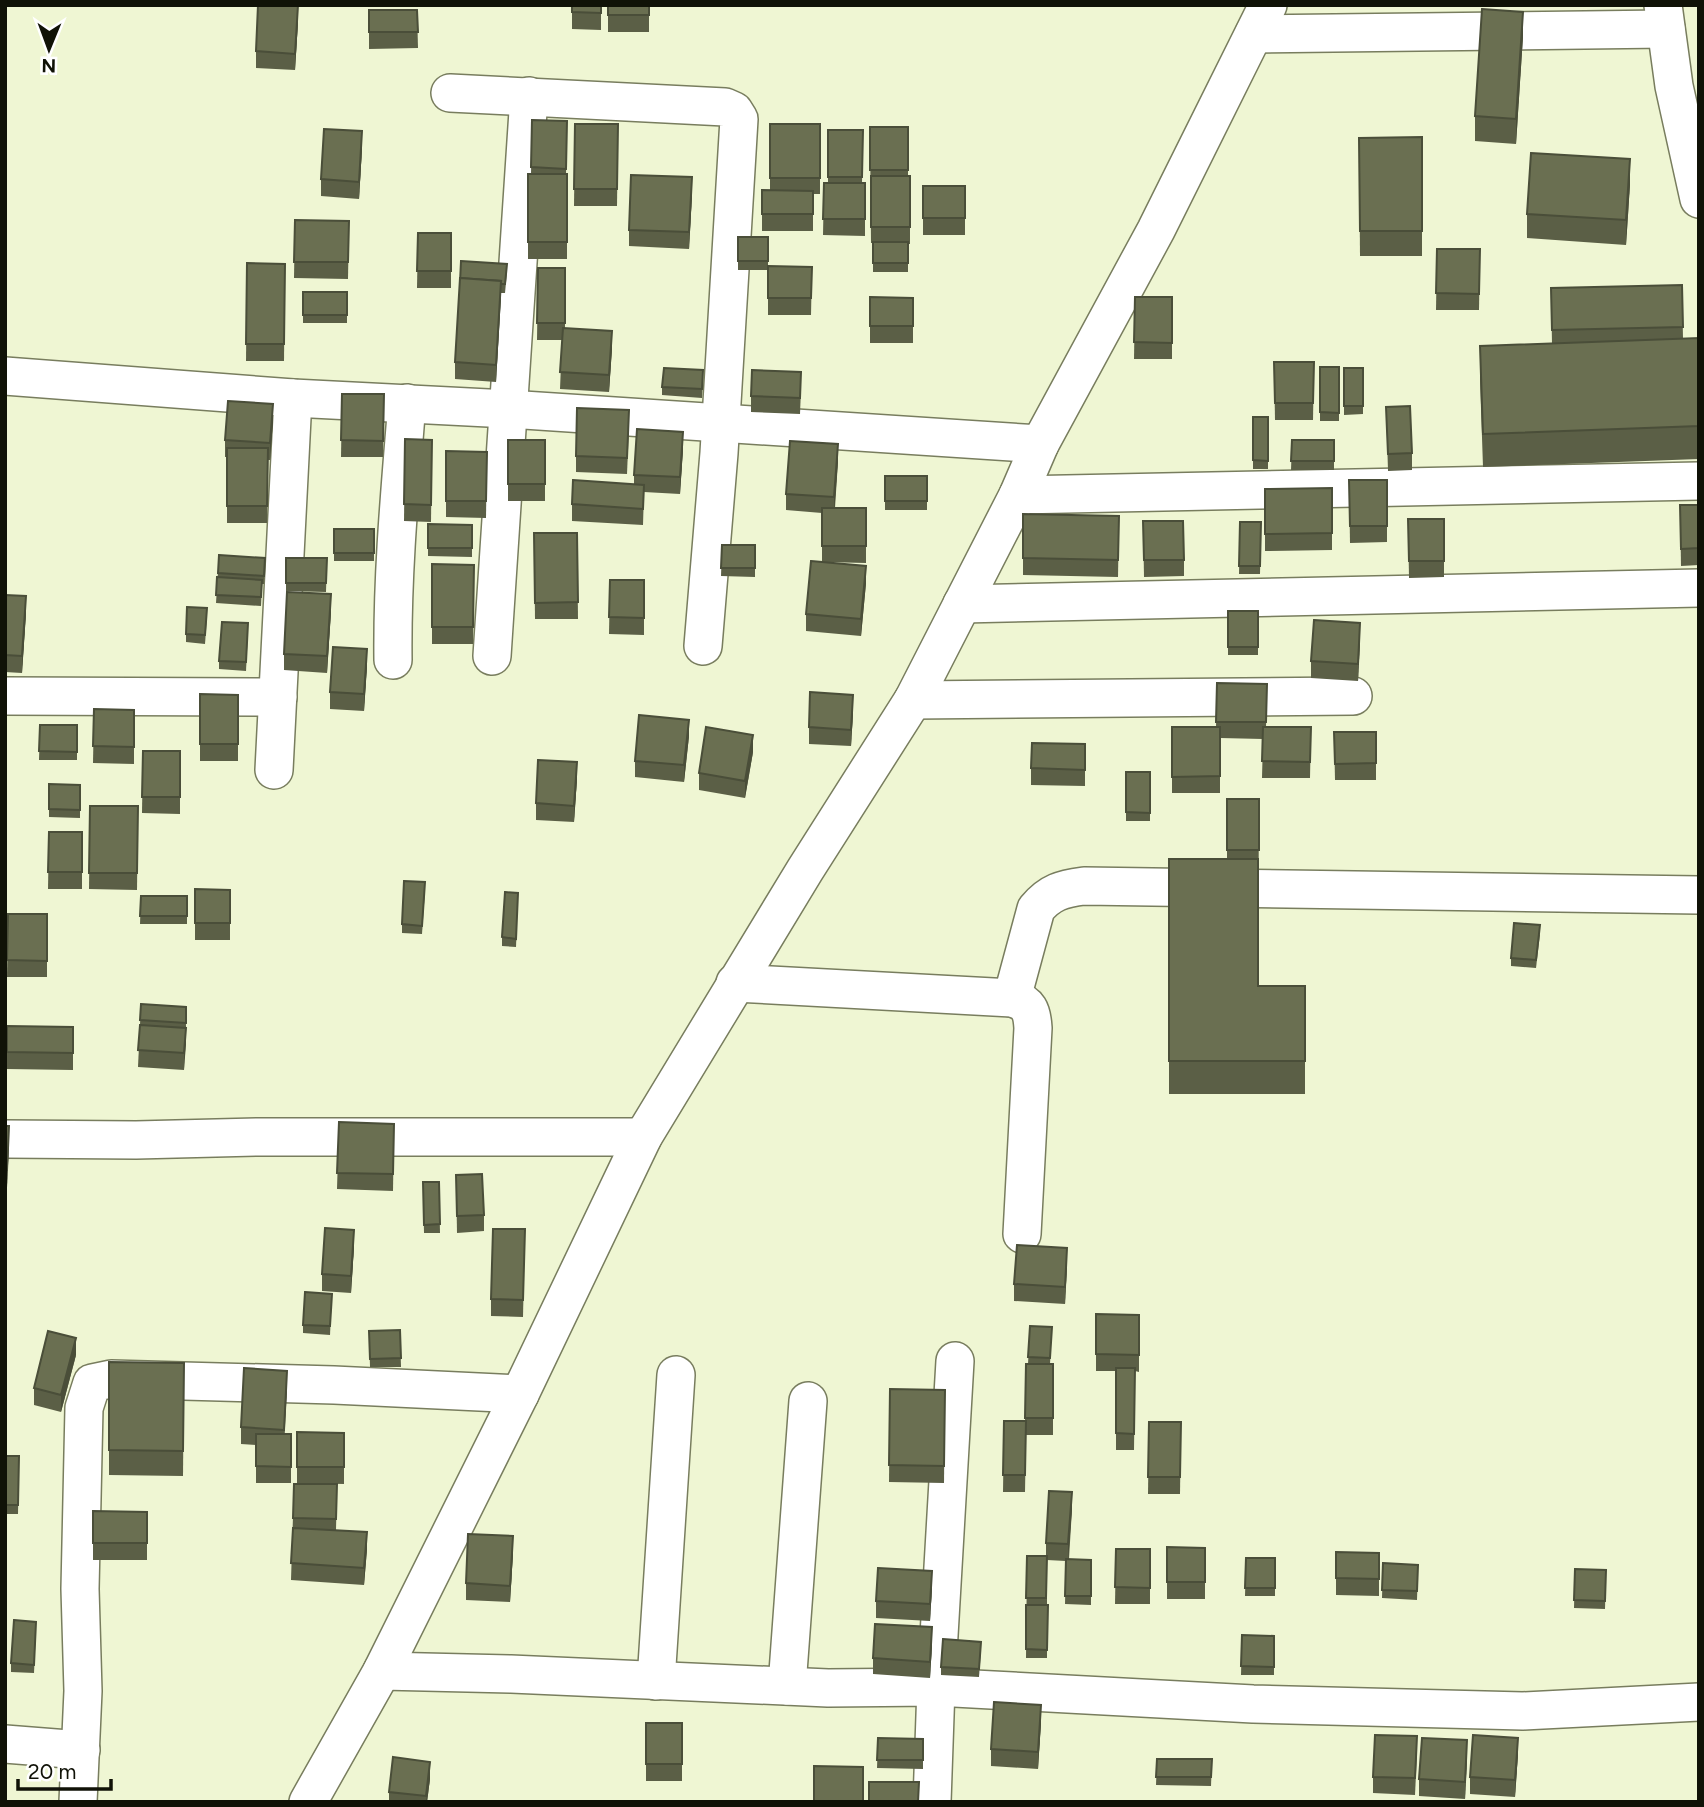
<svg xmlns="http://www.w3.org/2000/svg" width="1704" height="1807" font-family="Figtree,sans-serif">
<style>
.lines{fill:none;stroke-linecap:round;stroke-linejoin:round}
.minor-casing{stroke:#787d5e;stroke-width:40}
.minor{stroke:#fff;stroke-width:37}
.wall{fill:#5b5f46}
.shaded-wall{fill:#4a4e39}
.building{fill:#6a6f51;stroke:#4a4e39;stroke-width:2}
</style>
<rect width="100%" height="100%" fill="#eff6d3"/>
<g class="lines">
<g class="minor-casing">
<g id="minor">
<polyline points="1663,5 1674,86 1699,199"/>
<polyline points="1254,34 1666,29"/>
<polyline points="450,93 725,107 734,111 739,119 719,453 703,646"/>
<polyline points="5,376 293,398 508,409 1040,444"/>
<polyline points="1018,495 1699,481"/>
<polyline points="962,604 1699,588"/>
<polyline points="492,656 529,96"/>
<path d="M393,660C392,574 400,489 407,403"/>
<polyline points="5,696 278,697"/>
<polyline points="913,700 1353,696"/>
<polyline points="274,770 293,398"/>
<path d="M735,983L1012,998C1029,1003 1032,1011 1033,1028L1022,1234"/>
<path d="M1012,998L1036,909C1050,892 1062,889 1084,886L1699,895"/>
<polyline points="5,1139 136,1140 257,1137 643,1137"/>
<polyline points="382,1671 511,1674 828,1688 936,1687 1253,1704 1523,1711 1699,1702"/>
<polyline points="656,1681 676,1375"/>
<polyline points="787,1686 808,1401"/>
<polyline points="5,1744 81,1750"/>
<polyline points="78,1802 83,1691 80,1589 84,1408 92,1383 111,1379 334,1385 520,1394"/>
<polyline points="308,1802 382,1671 520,1394 643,1137 805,870 913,700 1018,495 1040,444 1156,230 1268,5"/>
<polyline points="932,1802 936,1687 955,1361"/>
</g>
</g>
<use href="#minor" class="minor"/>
</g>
<g class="wall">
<polygon points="572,5 601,5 601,30 572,29"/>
<rect x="608" y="5" width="41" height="27"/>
<polygon points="369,10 417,10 418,48 369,49"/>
<polygon points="298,22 295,70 256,68 256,51"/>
<polygon points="1523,36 1516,144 1475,141 1475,116"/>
<polygon points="532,120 567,121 566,174 567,174 567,259 528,259 528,174 531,174"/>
<polygon points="575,124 618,124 617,206 574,206"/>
<polygon points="770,124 820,124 820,194 813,194 813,231 762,231 762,190 770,190"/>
<polygon points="870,127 908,127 908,176 910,176 910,244 908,244 908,272 873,272 873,243 871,243"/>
<polygon points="828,130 863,130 862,183 865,183 865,236 823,235 824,183 828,183"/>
<polygon points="1422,137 1422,256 1360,256 1359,138"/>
<polygon points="362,148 359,199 321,196 321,179"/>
<polygon points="1630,184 1626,245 1527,238 1527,214"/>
<rect x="923" y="186" width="42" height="49"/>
<polygon points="692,194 689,249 629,246 629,230"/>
<polygon points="295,220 349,221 348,279 294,278"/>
<polygon points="418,233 451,233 451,288 417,288"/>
<polygon points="738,237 768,237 768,266 812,267 811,315 768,315 768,270 738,270"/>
<polygon points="1437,249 1480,249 1479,310 1436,310"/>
<polygon points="247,263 285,264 284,361 246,361"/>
<polygon points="538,268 565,268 565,328 612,348 609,392 560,389 562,340 537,340"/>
<polygon points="507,272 505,293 501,293 496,382 455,379 455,362"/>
<polygon points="1682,285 1683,339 1699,338 1699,459 1483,467 1480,379 1480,346 1552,344 1551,288"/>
<rect x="303" y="292" width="44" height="31"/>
<polygon points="870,297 913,298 913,343 870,343"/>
<polygon points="1135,297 1172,297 1172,359 1134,359"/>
<polygon points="1274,362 1314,362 1313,420 1275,420"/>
<rect x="1320" y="367" width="19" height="54"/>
<polygon points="1344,368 1363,368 1363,414 1344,415"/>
<polygon points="703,379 702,398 662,395 662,387"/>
<polygon points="801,389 800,414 751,412 751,396"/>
<polygon points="342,394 384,394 383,457 341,457"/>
<polygon points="1386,407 1412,453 1412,470 1388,471"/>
<rect x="1253" y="417" width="15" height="52"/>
<polygon points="273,421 270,460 268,460 267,523 227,523 227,457 225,457 225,440"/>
<polygon points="629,427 627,474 576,472 576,456"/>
<polygon points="405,439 432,440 431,522 404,521"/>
<rect x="508" y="440" width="37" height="61"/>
<polygon points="1292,440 1334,440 1334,470 1291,470"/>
<polygon points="683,449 680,494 644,492 643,525 572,521 572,504 634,484 634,475"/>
<polygon points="446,451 487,452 486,518 446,517"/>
<polygon points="838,461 835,508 866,508 866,563 824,562 866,583 861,636 806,631 806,614 822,562 822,513 786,510 786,494"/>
<rect x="885" y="476" width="42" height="34"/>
<polygon points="1349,480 1387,480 1387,542 1350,543"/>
<polygon points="1332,488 1332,550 1265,551 1265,489"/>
<polygon points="1680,505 1699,505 1699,565 1681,566"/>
<polygon points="1023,514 1119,516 1118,577 1023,575"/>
<polygon points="1408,519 1444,519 1444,577 1409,578"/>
<polygon points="1143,521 1184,560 1184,576 1144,577"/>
<polygon points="1240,522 1261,522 1260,574 1239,574"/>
<polygon points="428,524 472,525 472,557 428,556"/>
<rect x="334" y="529" width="40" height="32"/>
<polygon points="534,533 577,533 578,619 535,619"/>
<polygon points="722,545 755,545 755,577 721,576"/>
<polygon points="219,555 265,566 264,584 262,584 261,606 216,603"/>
<polygon points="286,558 327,558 326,592 286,591"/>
<polygon points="432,564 474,565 473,644 432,644"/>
<polygon points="610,580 644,580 644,635 609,634"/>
<polygon points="5,595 26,613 22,673 5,672"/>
<polygon points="331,611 327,673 284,670 284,654"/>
<rect x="1228" y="611" width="30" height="44"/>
<polygon points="207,617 205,644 186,642 186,634"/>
<polygon points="248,632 246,671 219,669 219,661"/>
<polygon points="1360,639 1358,681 1311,678 1311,661"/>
<polygon points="367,666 364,711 330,709 330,692"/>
<polygon points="1217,683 1267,684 1266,727 1311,727 1310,778 1262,778 1263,739 1220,738 1220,793 1172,793 1172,727 1216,727"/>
<polygon points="200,694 238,695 238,761 200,761"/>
<polygon points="94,709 134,710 134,764 93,763"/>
<polygon points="853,712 851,746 809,744 809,727"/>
<polygon points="40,725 77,725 77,760 39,760"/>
<polygon points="1334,732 1376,732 1376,780 1335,780"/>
<polygon points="689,736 684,782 635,777 635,761"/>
<polygon points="1085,744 1085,786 1031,785 1031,768"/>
<polygon points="143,751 180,751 180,814 142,813"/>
<polygon points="753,752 745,798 699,790 699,773"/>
<rect x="1126" y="772" width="24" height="49"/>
<polygon points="577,779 574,822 536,820 536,803"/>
<polygon points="49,784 80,785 80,818 49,817"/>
<polygon points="1227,799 1259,799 1258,986 1305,986 1305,1094 1169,1094 1169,859 1227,859"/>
<polygon points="90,806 138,806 137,890 89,889"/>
<polygon points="49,832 82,832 82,889 48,889"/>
<polygon points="195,889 230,890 230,940 195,940"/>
<polygon points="425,891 422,934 402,933 402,924"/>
<polygon points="518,893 516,947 502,946 502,937"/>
<polygon points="141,896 187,896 187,924 140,924"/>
<polygon points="8,914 47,914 47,977 7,977"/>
<polygon points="1540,934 1536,968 1511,966 1511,958"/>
<polygon points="141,1004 186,1007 184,1070 138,1067"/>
<polygon points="7,1026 73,1027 73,1070 7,1069"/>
<polygon points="339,1122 394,1124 393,1191 337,1189"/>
<polygon points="5,1126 9,1143 7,1187 5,1187"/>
<polygon points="456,1175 484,1215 484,1231 457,1233"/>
<polygon points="423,1182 439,1182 440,1233 424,1233"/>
<polygon points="525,1229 523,1317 491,1316 491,1299"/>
<polygon points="354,1247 351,1293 322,1291 322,1274"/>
<polygon points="1067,1265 1065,1304 1014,1301 1014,1284"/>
<polygon points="332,1294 330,1335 303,1333 303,1325"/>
<polygon points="1096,1314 1139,1315 1139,1372 1135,1371 1134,1450 1116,1450 1116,1371 1096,1371"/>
<polygon points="1030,1326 1052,1327 1050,1364 1053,1364 1053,1435 1026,1435 1025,1492 1003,1492 1004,1421 1025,1421 1026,1364 1028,1364"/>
<polygon points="400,1330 401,1367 370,1367 369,1331"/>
<polygon points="76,1355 61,1412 34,1405 34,1388"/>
<polygon points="109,1362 184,1363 183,1476 109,1475"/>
<polygon points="287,1388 284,1434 291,1434 291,1483 256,1483 256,1445 241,1444 241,1427"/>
<polygon points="890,1389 945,1390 944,1483 889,1482"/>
<polygon points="1149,1422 1181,1422 1180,1494 1148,1494"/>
<polygon points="297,1432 344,1433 344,1484 297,1483"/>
<polygon points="5,1456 19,1456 18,1514 5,1514"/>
<polygon points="294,1484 337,1484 336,1530 367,1549 364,1585 291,1580"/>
<polygon points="1072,1509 1069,1559 1091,1560 1091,1605 1065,1604 1066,1561 1047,1560 1047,1658 1026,1658 1027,1556 1046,1556 1046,1543"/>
<polygon points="93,1511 147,1512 147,1560 93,1560"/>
<polygon points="1167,1547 1205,1548 1205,1599 1167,1599"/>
<polygon points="1116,1549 1150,1549 1150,1604 1115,1604"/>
<polygon points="1336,1552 1379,1553 1379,1596 1336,1595"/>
<polygon points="513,1553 510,1602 466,1600 466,1583"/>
<polygon points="1246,1558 1275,1558 1275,1596 1245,1596"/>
<polygon points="1383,1563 1418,1565 1417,1600 1382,1598"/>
<polygon points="1575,1569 1606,1570 1605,1609 1574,1608"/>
<polygon points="932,1587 930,1621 876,1618 876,1601"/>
<polygon points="36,1630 34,1673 11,1672 11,1663"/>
<polygon points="1242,1635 1274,1636 1274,1675 1241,1675"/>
<polygon points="932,1644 930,1678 873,1674 873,1658"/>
<polygon points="981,1650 979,1677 941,1675 941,1667"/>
<polygon points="1041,1722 1038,1769 991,1766 991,1749"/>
<rect x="646" y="1723" width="36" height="58"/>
<polygon points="878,1738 923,1739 923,1769 877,1768"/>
<polygon points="1417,1753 1415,1795 1373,1793 1373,1777"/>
<polygon points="1518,1754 1515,1797 1470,1794 1470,1777"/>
<polygon points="1467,1757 1465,1799 1419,1796 1419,1779"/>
<polygon points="1157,1759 1212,1759 1211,1786 1156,1785"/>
<polygon points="430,1779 427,1802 389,1802 389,1792"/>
</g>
<g class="shaded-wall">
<polygon points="298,5 298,22 295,70 295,54"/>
<polygon points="1523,12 1523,36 1516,144 1516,119"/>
<polygon points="362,131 362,148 359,199 359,182"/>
<polygon points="1630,159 1630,184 1626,245 1626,220"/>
<polygon points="692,177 692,194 689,249 689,232"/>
<polygon points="501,281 501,297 496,382 496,365"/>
<polygon points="612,331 612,348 609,392 609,375"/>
<polygon points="273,404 273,421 270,460 270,443"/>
<polygon points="683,432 683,449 680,494 680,477"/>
<polygon points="838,444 838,461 834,514 834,497"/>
<polygon points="866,566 866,583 861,636 861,619"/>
<polygon points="331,594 331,611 327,673 327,656"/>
<polygon points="26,596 26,613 22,673 22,656"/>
<polygon points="1360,623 1360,639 1358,681 1358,664"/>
<polygon points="367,649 367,666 364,711 364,694"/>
<polygon points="853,695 853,712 851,746 851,730"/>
<polygon points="689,720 689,736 684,782 684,765"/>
<polygon points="753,735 753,752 745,798 745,781"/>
<polygon points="577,762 577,779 574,822 574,806"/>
<polygon points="186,1007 186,1044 184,1070 184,1053"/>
<polygon points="9,1126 9,1143 7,1187 7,1170"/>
<polygon points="354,1230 354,1247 351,1293 351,1276"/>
<polygon points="1067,1248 1067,1265 1065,1304 1065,1287"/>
<polygon points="76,1338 76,1355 61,1412 61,1395"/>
<polygon points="287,1371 287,1388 284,1446 284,1430"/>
<polygon points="1072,1492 1072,1509 1068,1561 1068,1544"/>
<polygon points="367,1532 367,1549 364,1585 364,1568"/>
<polygon points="513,1536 513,1553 510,1602 510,1586"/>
<polygon points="932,1571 932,1587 930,1621 930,1604"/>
<polygon points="932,1627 932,1644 930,1678 930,1662"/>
<polygon points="1041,1705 1041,1722 1038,1769 1038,1752"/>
<polygon points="1518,1738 1518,1754 1515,1797 1515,1780"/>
<polygon points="1467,1740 1467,1757 1465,1799 1465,1782"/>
<polygon points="430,1762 430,1779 427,1802 426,1802"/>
</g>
<g class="building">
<polygon points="258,5 298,5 295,54 256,51"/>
<polygon points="572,5 601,5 601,13 572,12"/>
<rect x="608" y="5" width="41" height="10"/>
<polygon points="1482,9 1523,12 1516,119 1475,116"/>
<polygon points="369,10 417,10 418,32 369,32"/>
<polygon points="532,120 567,121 566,169 531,167"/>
<polygon points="575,124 618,124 617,189 574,189"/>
<rect x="770" y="124" width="50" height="54"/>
<rect x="870" y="127" width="38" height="43"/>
<polygon points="324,129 362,131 359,182 321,179"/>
<polygon points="828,130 863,130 862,177 828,177"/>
<polygon points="1422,137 1422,231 1360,231 1359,138"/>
<polygon points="1531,153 1630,159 1626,220 1527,214"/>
<rect x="528" y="174" width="39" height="68"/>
<polygon points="631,175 692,177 689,232 629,230"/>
<rect x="871" y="176" width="39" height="51"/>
<polygon points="824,183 865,183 865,219 823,219"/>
<rect x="923" y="186" width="42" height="32"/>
<polygon points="762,190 813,191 813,214 762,214"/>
<polygon points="295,220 349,221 348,262 294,262"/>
<polygon points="418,233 451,233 451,271 417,271"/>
<rect x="738" y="237" width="30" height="24"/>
<rect x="873" y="242" width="35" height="21"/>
<polygon points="1437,249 1480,249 1479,294 1436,293"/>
<polygon points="461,261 507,264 505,284 500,284 501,281 460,278 460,282"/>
<polygon points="247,263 285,264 284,344 246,344"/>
<polygon points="768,266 812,267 811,298 768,298"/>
<polygon points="538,268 565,268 565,323 537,323"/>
<polygon points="460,278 501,281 496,365 455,362"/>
<polygon points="1682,285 1683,327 1552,330 1551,288"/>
<rect x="303" y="292" width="44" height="23"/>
<polygon points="870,297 913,298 913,326 870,326"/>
<polygon points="1135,297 1172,297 1172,343 1134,342"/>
<polygon points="563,328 612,331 609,375 560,372"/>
<polygon points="1699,338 1699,426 1483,434 1480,346"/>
<polygon points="1274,362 1314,362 1313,403 1275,403"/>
<polygon points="1320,367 1339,367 1339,413 1320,412"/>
<polygon points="664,368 703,370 702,389 662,387"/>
<rect x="1344" y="368" width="19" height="38"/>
<polygon points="752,370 801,372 800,398 751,396"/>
<polygon points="342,394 384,394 383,441 341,440"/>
<polygon points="228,401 273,404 270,443 225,440"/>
<polygon points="1410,406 1412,453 1388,454 1386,407"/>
<polygon points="577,408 629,410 627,458 576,456"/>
<polygon points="1253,417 1268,417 1268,461 1253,460"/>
<polygon points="637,429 683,432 680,477 634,475"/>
<polygon points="405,439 432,440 431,505 404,504"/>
<rect x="508" y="440" width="37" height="44"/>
<polygon points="1292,440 1334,440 1334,461 1291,461"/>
<polygon points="790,441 838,444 834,497 786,494"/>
<polygon points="227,448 268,448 267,506 227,506"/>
<polygon points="446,451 487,452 486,501 446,501"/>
<rect x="885" y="476" width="42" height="25"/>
<polygon points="573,480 644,485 643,509 572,504"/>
<polygon points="1349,480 1387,480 1387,526 1350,526"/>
<polygon points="1332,488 1332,533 1265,534 1265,489"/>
<polygon points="1680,505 1699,505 1699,548 1681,549"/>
<rect x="822" y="508" width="44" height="38"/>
<polygon points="1023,514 1119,516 1118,560 1023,558"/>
<polygon points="1408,519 1444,519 1444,561 1409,561"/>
<polygon points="1143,521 1183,521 1184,560 1144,560"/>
<polygon points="1240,522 1261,522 1260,566 1239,566"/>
<polygon points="428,524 472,525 472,548 428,548"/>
<rect x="334" y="529" width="40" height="24"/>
<polygon points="534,533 577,533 578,602 535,603"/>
<polygon points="722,545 755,545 755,568 721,568"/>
<polygon points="219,555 265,558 264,576 218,573"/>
<polygon points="286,558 327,558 326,583 286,583"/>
<polygon points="811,561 866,566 861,619 806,614"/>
<polygon points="432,564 474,565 473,627 432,627"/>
<polygon points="217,577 262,580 261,597 216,595"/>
<polygon points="610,580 644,580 644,618 609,617"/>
<polygon points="287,592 331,594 327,656 284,654"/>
<polygon points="5,595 26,596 22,656 5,655"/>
<polygon points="187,607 207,608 205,635 186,634"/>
<rect x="1228" y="611" width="30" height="36"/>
<polygon points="1314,620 1360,623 1358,664 1311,661"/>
<polygon points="222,622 248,623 246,662 219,661"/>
<polygon points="333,647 367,649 364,694 330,692"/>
<polygon points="1217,683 1267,684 1266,722 1216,722"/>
<polygon points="810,692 853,695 851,730 809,727"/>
<polygon points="200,694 238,695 238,744 200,744"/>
<polygon points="94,709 134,710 134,747 93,746"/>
<polygon points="639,715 689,720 684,765 635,761"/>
<polygon points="40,725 77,725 77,752 39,751"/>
<polygon points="706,727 753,735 745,781 699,773"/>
<polygon points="1172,727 1220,727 1220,776 1172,777"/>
<polygon points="1263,727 1311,727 1310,762 1262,761"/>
<polygon points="1334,732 1376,732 1376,763 1335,764"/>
<polygon points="1032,743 1085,744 1085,770 1031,768"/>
<polygon points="143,751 180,751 180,797 142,797"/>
<polygon points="538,760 577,762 574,806 536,803"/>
<polygon points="1126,772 1150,772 1150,813 1126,812"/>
<polygon points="49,784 80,785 80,810 49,809"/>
<rect x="1227" y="799" width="32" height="51"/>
<polygon points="90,806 138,806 137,873 89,873"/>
<polygon points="49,832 82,832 82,872 48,872"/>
<polygon points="1169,859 1258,859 1258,986 1305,986 1305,1061 1169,1061"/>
<polygon points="404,881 425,882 422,926 402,924"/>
<polygon points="195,889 230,890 230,923 195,923"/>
<polygon points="505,892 518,893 516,939 502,937"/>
<polygon points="141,896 187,896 187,916 140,916"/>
<polygon points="8,914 47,914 47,961 7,960"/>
<polygon points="1514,923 1540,925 1536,960 1511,958"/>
<polygon points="141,1004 186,1007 186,1023 140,1020"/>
<polygon points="140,1025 186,1028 184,1053 138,1050"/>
<polygon points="7,1026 73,1027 73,1053 7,1052"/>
<polygon points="339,1122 394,1124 393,1174 337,1173"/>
<polygon points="5,1126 9,1126 7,1170 5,1170"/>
<polygon points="482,1174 484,1215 457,1216 456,1175"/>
<polygon points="423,1182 439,1182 440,1224 424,1225"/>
<polygon points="325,1228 354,1230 351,1276 322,1274"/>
<polygon points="493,1229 525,1229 523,1300 491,1299"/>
<polygon points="1017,1245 1067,1248 1065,1287 1014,1284"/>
<polygon points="305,1292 332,1294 330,1326 303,1325"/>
<polygon points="1096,1314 1139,1315 1139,1355 1096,1354"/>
<polygon points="1030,1326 1052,1327 1050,1358 1028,1357"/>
<polygon points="400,1330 401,1358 370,1359 369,1331"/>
<polygon points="48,1331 76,1338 61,1395 34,1388"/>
<polygon points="109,1362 184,1363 183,1451 109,1450"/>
<polygon points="1026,1364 1053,1364 1053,1418 1025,1418"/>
<polygon points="244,1368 287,1371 284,1430 241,1427"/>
<polygon points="1116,1368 1135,1368 1134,1434 1116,1433"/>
<polygon points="890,1389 945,1390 944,1466 889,1465"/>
<polygon points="1004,1421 1026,1421 1025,1475 1003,1475"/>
<polygon points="1149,1422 1181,1422 1180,1477 1148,1477"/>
<polygon points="297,1432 344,1433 344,1467 297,1467"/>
<polygon points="256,1434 291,1434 291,1467 256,1466"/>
<polygon points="5,1456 19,1456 18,1505 5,1505"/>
<polygon points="294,1484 337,1484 336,1519 293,1518"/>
<polygon points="1049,1491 1072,1492 1068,1544 1046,1543"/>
<polygon points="93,1511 147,1512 147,1543 93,1543"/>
<polygon points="293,1528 367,1532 364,1568 291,1563"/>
<polygon points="468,1534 513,1536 510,1586 466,1583"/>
<polygon points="1167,1547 1205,1548 1205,1582 1167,1582"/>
<polygon points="1116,1549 1150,1549 1150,1588 1115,1587"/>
<polygon points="1336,1552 1379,1553 1379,1579 1336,1578"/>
<polygon points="1027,1556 1047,1556 1046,1598 1026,1598"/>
<polygon points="1246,1558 1275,1558 1275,1588 1245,1588"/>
<polygon points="1066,1559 1091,1560 1091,1596 1065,1596"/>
<polygon points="1383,1563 1418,1565 1417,1591 1382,1590"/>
<polygon points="878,1568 932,1571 930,1604 876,1601"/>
<polygon points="1575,1569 1606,1570 1605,1601 1574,1600"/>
<polygon points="1026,1605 1048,1605 1047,1650 1026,1649"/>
<polygon points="14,1620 36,1622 34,1665 11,1663"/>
<polygon points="875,1624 932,1627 930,1662 873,1658"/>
<polygon points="1242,1635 1274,1636 1274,1667 1241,1666"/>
<polygon points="943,1639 981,1642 979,1669 941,1667"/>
<polygon points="994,1702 1041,1705 1038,1752 991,1749"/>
<rect x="646" y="1723" width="36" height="41"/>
<polygon points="1375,1735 1417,1736 1415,1778 1373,1777"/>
<polygon points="1473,1735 1518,1738 1515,1780 1470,1777"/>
<polygon points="878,1738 923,1739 923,1760 877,1760"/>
<polygon points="1422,1738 1467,1740 1465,1782 1419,1779"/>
<polygon points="393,1757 430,1762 426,1796 389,1792"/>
<polygon points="1157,1759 1212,1759 1211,1777 1156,1777"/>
<polygon points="814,1766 863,1767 863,1802 814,1802"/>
<polygon points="869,1782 919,1782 918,1802 869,1801"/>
<rect x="960" y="1801" width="20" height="1"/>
</g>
<rect width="1704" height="1807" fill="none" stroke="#101207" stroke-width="14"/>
<g transform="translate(49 49) rotate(181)" stroke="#ffffff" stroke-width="5" paint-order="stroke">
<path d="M0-5L12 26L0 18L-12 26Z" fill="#101207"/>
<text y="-10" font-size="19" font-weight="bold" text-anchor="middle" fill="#101207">N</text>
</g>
<path d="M18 1779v10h93v-10" fill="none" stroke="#101207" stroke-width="3.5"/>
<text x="28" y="1779" font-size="21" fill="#101207" stroke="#ffffff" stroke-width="5" paint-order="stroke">20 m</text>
</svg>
